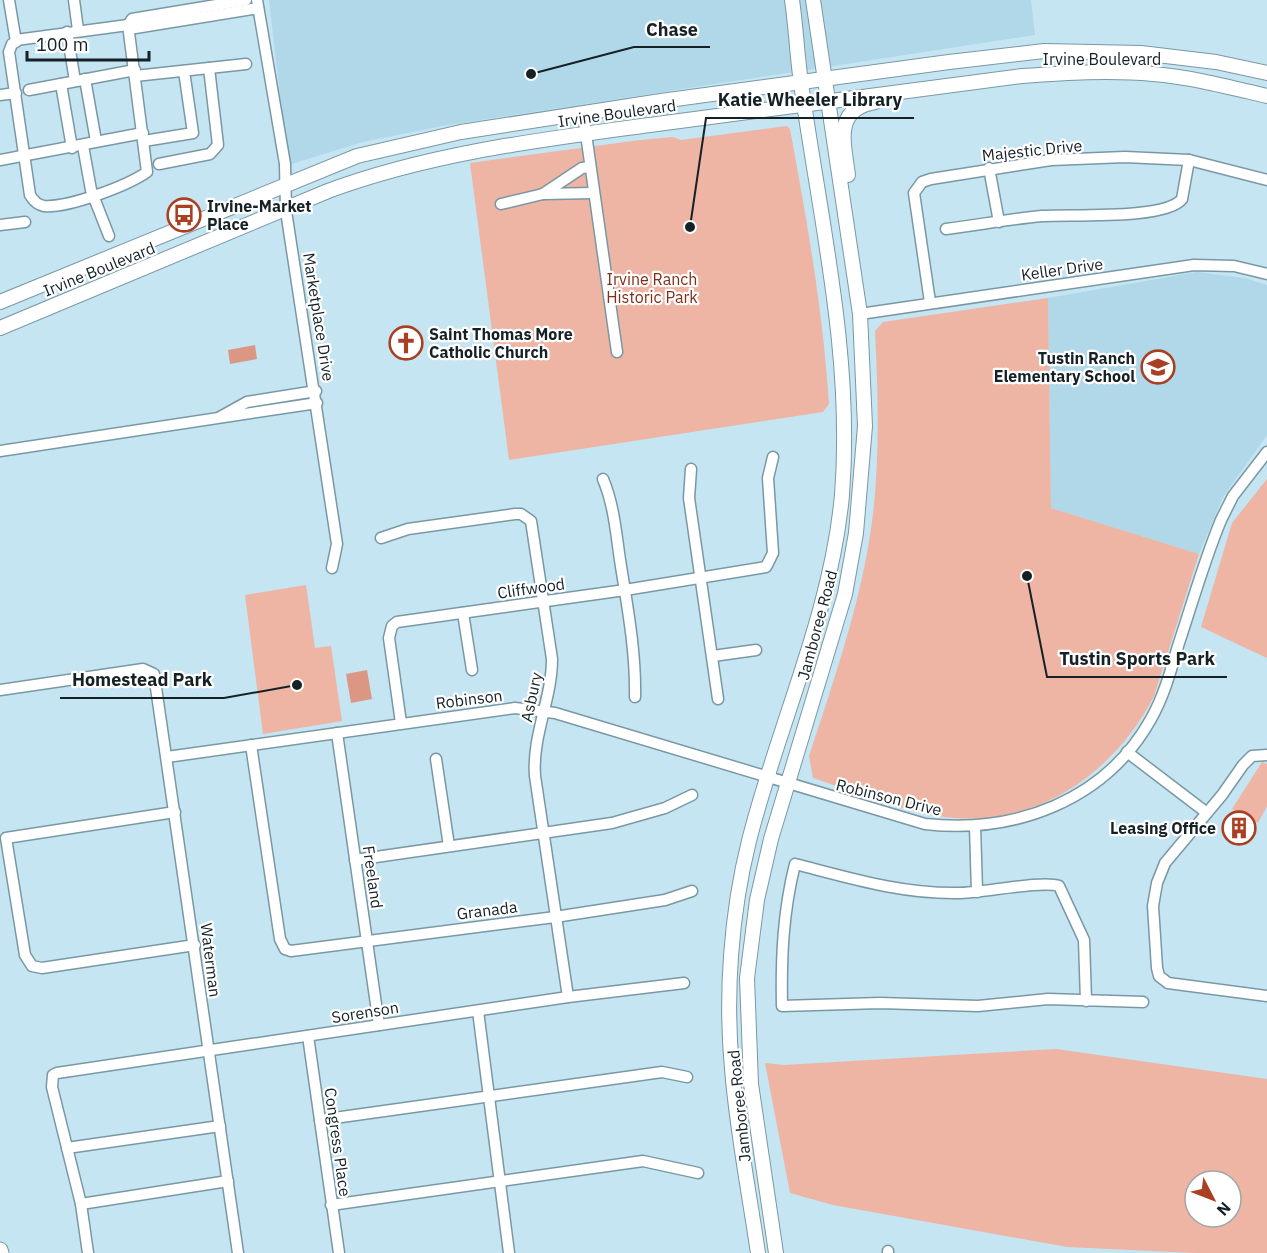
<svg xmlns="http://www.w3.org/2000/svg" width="1267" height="1253" font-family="'IBM Plex Sans',sans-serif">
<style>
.built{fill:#b0d8e8}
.green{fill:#eeb4a4;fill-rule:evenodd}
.water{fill:#dc9784}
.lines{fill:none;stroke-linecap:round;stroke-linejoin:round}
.minor-casing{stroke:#7a98a4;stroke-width:13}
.major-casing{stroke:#7a98a4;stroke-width:16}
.highway-casing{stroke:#7a98a4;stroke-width:17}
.minor{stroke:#fff;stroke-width:10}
.major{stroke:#fff;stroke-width:14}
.highway{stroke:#fff;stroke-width:15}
.labels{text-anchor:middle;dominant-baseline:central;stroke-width:4.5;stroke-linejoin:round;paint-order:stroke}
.street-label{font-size:16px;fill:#152125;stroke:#fff}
.poi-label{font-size:16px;font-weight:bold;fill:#152125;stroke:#fff;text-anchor:start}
.park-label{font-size:16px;fill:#802e18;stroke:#fff}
.leader{fill:none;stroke:#152125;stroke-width:2}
.callout-dot{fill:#152125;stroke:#fff;stroke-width:2}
.callout-label{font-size:18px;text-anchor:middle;font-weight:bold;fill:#152125;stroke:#fff;stroke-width:4.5;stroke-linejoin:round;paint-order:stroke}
</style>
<rect width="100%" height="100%" fill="#c5e5f2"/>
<g class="built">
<polygon points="269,0 1031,0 1035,35 442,126 363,142 288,165"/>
<polygon points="1197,272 1245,278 1267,285 1267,435 1223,497 1199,554 1051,508 1048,298"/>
</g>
<g class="green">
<path d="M787,126L790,129C807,221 823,311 829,404L823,412L509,460L470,163L640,140L673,137L681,140Z"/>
<path d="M1048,298L1051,508L1199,554L1154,696C1115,773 1035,829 945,817C900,811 856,792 813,778L809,756C835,677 863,597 873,514C880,454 878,391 875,331L883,322Z"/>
<polygon points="1267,479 1267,658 1201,627 1232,523"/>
<polygon points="306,585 315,648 331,646 342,721 263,734 245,595"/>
<polygon points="1262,762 1267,764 1267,806 1258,823 1232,809"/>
<path d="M1056,1049L1267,1079V1253H1195L1067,1247L833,1205L790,1193L765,1063L784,1065ZM1195,1181H1231V1217H1195Z"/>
</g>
<g class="water">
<polygon points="255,345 257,359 230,364 228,350"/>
<polygon points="367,670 372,699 351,703 346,674"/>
</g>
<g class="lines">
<g class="minor-casing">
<g id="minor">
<path d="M9,0L16,42L12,44L9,52L30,195C33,200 37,205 44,206C68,208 127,186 147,172L128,25L132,19L246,0"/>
<polyline points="74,0 78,30"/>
<polyline points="257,0 285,164 286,211 337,544 332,568"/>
<polyline points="129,29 258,8"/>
<polyline points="67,32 75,81"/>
<polyline points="16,40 128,25"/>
<polyline points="135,76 246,64"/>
<polyline points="85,79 96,141"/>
<polyline points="61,84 72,148"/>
<polyline points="29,90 135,70"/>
<polyline points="0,95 16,93"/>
<polyline points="583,113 617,352"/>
<polyline points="144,141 193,133 184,71"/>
<polyline points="83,146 91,190 109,236"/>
<polyline points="0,160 143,133"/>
<polyline points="159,164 210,154 218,145 209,68"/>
<polyline points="989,168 999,222"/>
<polyline points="543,194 582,168 589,167"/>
<polyline points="501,204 543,194 593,193"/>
<polyline points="0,225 25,222"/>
<path d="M946,229C978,225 1010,219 1042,216C1069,214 1166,220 1182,199L1189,160"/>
<polyline points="930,302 914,193 922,182 931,179 1051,160 1125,157 1189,160 1267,180"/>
<polyline points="860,314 1194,265 1234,266 1267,274"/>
<polyline points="220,417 247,402 316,391"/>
<polyline points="0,451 317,403"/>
<polyline points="691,469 689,498 718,699"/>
<path d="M603,479C614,505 616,533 620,560C627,605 636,651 635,697"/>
<path d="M381,538L408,529L515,514H521L531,521L552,659C552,699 532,735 535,776L568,997"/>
<polyline points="463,613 472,670"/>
<polyline points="713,656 756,650"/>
<polyline points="0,690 143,669 154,674 238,1253"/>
<polyline points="401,723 389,638 392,626 397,622 625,590 766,567 773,553 768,478 773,457"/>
<polyline points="337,733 379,1025"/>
<polyline points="251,745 280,939 285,949 291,951 555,917 665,900 692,891"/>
<polyline points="1127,752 1207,813"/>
<polyline points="1267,755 1252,756 1243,765 1222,795 1165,863 1157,883 1153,906 1157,968 1159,976 1168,983 1267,996"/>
<path d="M167,757L515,708L555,713L925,824C1015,834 1105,801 1151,719C1164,696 1171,670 1178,646C1192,604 1204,561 1221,520L1233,496L1267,452"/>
<polyline points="436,759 449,846"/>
<polyline points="175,812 6,838 25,955 32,966 42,968 195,945"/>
<polyline points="975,826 977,892"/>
<polyline points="355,860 612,823 665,808 692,795"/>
<path d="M1086,1001L1084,940L1059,886C1042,880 982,893 958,893C901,894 850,878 795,864C783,912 781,957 782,1006L880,1003L978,1006L1048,999L1143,1002"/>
<polyline points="478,1011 509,1253"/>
<polyline points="308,1036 339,1253"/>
<polyline points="320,1120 662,1072 687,1077"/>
<polyline points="67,1148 220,1126"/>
<polyline points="81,1204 228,1181"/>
<polyline points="331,1205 643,1161 698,1173"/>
<polyline points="88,1253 81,1204 52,1087 53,1075 57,1073 568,997 684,983"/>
<polyline points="888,1253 888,1251"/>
</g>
</g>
<g class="major-casing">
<g id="major">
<path d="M848,175C844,143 833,109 875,102"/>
<polyline points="0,302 357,156 461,132 661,101 949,62 1044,51 1141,53 1216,62 1267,73"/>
<path d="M0,328L328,191C433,152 547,139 657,124C779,108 900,92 1022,76C1065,73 1109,70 1153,74C1191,77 1229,87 1267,96"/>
<path d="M758,1253C749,1192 737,1131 732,1069C725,995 731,913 749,841C778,725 831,615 842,495C853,355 820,220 801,83C797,55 796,27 792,0"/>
<polyline points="776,1253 751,1084 747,978 757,900 771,839 845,594 856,533 865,426 860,314 813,0"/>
</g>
</g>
<g class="highway-casing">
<polyline id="highway" points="0,1250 1,1253"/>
</g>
<use href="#minor" class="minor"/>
<use href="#major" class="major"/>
<use href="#highway" class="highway"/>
</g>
<defs>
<g id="bus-ring" transform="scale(1.725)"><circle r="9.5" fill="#fff" stroke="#a94024" stroke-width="1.5"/><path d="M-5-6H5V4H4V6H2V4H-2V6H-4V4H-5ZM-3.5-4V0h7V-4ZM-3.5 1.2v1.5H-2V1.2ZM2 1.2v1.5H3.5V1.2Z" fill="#a94024"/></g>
<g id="church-ring" transform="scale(1.725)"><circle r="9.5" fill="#fff" stroke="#a94024" stroke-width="1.5"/><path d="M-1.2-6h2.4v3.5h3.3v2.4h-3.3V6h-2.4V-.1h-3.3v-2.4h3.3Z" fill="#a94024"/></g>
<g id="school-ring" transform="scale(1.725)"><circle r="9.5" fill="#fff" stroke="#a94024" stroke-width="1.5"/><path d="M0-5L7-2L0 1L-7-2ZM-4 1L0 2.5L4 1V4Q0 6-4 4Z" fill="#a94024"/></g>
<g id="building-ring" transform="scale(1.725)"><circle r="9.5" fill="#fff" stroke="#a94024" stroke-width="1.5"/><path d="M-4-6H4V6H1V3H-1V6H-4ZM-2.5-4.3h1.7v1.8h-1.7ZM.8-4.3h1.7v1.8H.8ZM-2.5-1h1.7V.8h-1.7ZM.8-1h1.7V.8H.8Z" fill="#a94024"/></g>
</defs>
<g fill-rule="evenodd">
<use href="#bus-ring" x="184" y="215"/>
<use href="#church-ring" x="406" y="343"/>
<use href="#school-ring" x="1158" y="367"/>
<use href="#building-ring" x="1239" y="828"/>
</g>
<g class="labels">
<g class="street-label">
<text x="1102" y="59">Irvine Boulevard</text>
<text transform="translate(617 113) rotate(-8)">Irvine Boulevard</text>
<text transform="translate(1032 150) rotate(-6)">Majestic Drive</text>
<text transform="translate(99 269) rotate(-22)">Irvine Boulevard</text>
<text transform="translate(1062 269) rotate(-8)">Keller Drive</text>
<text transform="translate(319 317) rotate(81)">Marketplace Drive</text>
<text transform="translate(531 588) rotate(-8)">Cliffwood</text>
<text transform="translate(817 625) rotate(-75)">Jamboree Road</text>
<text transform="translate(531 697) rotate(-78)">Asbury</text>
<text transform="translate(469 699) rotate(-7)">Robinson</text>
<text transform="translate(889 797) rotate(14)">Robinson Drive</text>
<text transform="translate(373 877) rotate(82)">Freeland</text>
<text transform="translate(487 910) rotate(-7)">Granada</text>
<text transform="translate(211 960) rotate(83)">Waterman</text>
<text transform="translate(365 1012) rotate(-9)">Sorenson</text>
<text transform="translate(739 1106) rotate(-96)">Jamboree Road</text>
<text transform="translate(338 1142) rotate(82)">Congress Place</text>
</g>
<g class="poi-label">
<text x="207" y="206">Irvine-Market<tspan x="207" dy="18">Place</tspan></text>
<text x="429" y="334">Saint Thomas More<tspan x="429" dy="18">Catholic Church</tspan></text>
<text x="1135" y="358" text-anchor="end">Tustin Ranch<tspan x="1135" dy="18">Elementary School</tspan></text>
<text x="1216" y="828" text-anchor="end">Leasing Office</text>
</g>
<g class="park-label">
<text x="652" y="279">Irvine Ranch<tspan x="652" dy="18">Historic Park</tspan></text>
</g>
</g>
<path class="leader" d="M531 74L634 47H710M690 227L706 118H914M1027 576L1047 677H1227M297 685L224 698H60"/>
<g class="callout-dot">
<circle cx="531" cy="74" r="6"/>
<circle cx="690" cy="227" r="6"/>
<circle cx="1027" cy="576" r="6"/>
<circle cx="297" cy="685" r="6"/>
</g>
<g class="callout-label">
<text x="672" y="36">Chase</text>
<text x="810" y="106">Katie Wheeler Library</text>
<text x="1137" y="665">Tustin Sports Park</text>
<text x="142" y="686">Homestead Park</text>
</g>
<g transform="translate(1213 1199) rotate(132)"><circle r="28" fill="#ffffff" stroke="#a1a6a8" stroke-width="1.5"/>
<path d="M0-4.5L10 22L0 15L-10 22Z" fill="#a94024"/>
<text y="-9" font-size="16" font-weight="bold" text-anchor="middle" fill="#152125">N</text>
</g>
<path d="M27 51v9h122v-9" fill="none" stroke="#152125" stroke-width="3"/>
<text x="36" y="51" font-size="18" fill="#152125" stroke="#ffffff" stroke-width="4.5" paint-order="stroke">100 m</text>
</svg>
